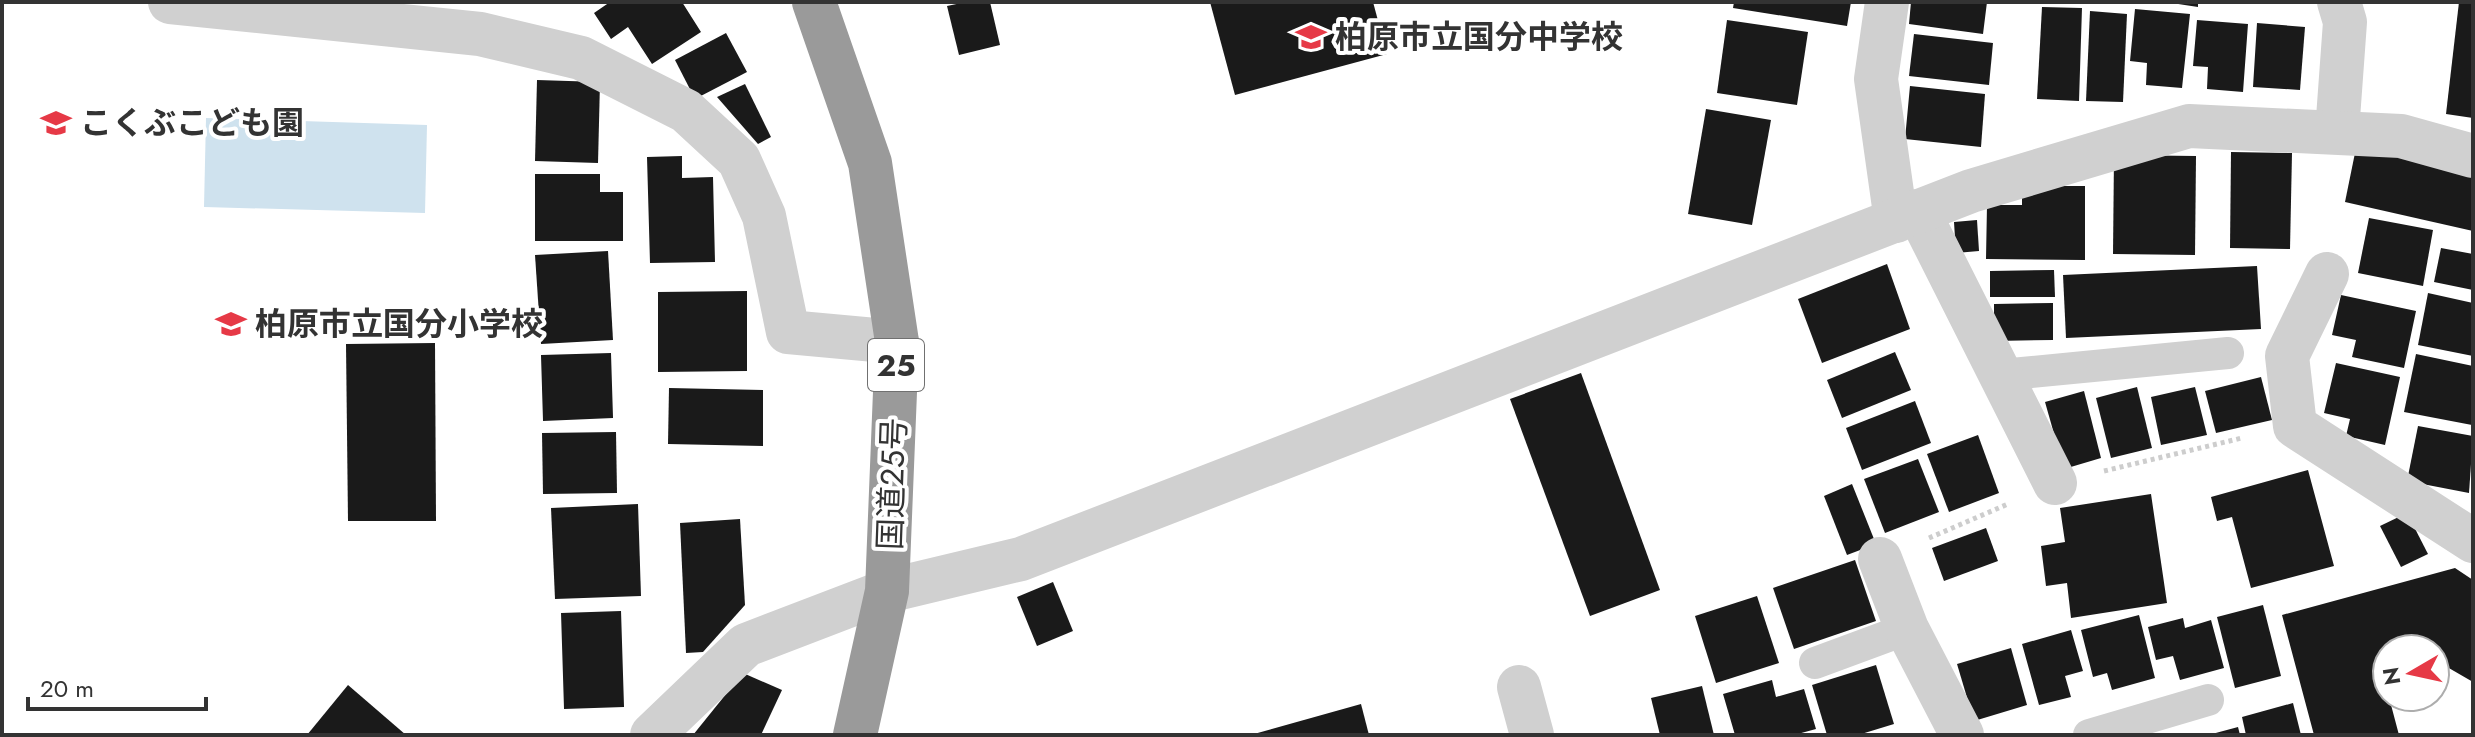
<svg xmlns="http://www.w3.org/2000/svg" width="2475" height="737" font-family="Jost,'Noto Sans JP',sans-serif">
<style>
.water{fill:#cfe2ee}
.building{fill:#1a1a1a}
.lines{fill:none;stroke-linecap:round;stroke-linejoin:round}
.path{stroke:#cdcdcd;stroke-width:5;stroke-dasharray:4 4;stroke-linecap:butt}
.lane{stroke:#d0d0d0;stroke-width:32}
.street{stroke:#d0d0d0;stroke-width:44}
.highway{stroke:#9a9a9a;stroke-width:44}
.labels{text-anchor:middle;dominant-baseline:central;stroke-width:8;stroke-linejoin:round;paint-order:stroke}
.shield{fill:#fff;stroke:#707070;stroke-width:2}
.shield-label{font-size:30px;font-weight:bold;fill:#333}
.poi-label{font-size:32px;font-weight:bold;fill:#333;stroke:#fff;text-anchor:start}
.street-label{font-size:32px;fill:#333;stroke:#fff}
</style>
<rect width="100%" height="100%" fill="#fff"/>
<polygon class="water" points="206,118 427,125 425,213 204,207"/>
<g class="building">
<polygon points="610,2 682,2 701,32 652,64 628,27 611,39 594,13"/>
<polygon points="966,2 990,2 1000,45 959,55 947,6"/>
<polygon points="1210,2 1373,2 1387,54 1235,95"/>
<polygon points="1734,2 1851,2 1847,26 1733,8"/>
<polygon points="1911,2 1987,2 1983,34 1909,24"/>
<polygon points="2165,2 2198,2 2198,7"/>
<polygon points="2459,2 2473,2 2473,118 2446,114"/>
<polygon points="2042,7 2082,8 2079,101 2037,99"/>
<polygon points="2135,9 2190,14 2182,88 2146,85 2147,63 2130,61"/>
<polygon points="2090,11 2127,14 2123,102 2086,101"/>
<polygon points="1727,20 1808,32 1797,105 1717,93"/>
<polygon points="2197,20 2248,24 2243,92 2207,89 2208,67 2193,66"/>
<polygon points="2257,23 2305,27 2300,90 2253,87"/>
<polygon points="726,33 747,72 695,99 675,60"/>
<polygon points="1914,34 1993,43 1989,85 1909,76"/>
<polygon points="537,80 600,82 598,163 535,161"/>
<polygon points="745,84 771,137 758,144 717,97"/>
<polygon points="1910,86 1985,94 1981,147 1905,139"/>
<polygon points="1706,109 1771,120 1752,225 1688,214"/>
<polygon points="2356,148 2473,174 2473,231 2345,202"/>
<polygon points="2231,152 2292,153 2290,249 2230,248"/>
<polygon points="2114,155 2196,156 2195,255 2113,254"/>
<polygon points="682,156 682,178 713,177 715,262 650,263 647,157"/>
<polygon points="535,174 600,174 600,192 623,192 623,241 535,241"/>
<polygon points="2022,186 2085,186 2085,260 1986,259 1987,205 2022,205"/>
<polygon points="2369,218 2433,230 2423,286 2358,273"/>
<polygon points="1977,220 1979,251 1956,253 1954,222"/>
<polygon points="2441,248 2473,254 2473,290 2434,282"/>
<polygon points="608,251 613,340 541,344 535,255"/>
<polygon points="1887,264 1910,329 1822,363 1798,299"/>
<polygon points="2257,266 2261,329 2066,338 2063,275"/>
<polygon points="2054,270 2055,297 1990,297 1990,271"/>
<polygon points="747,291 747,371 658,372 658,292"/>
<polygon points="2428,293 2473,303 2473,356 2418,345"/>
<polygon points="2341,295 2416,311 2404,368 2352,357 2356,340 2332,335"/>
<polygon points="2053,303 2053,340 1994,341 1994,304"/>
<polygon points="435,343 436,521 348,521 346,344"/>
<polygon points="1895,352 1911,390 1842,418 1827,380"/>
<polygon points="611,353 613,418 543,421 541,355"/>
<polygon points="2416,354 2473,366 2472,425 2404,412"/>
<polygon points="2336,363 2400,377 2385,445 2346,436 2350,419 2324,413"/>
<polygon points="1581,373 1660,590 1590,616 1510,399"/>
<polygon points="2261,377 2272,420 2216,433 2205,391"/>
<polygon points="2137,387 2152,448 2111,458 2096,398"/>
<polygon points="2195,387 2207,435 2161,445 2151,397"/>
<polygon points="669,388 763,390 763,446 668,444"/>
<polygon points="2084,391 2101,458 2064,469 2045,402"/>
<polygon points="1915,401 1931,443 1862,470 1846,428"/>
<polygon points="2418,426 2473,436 2469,493 2407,481"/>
<polygon points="616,432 617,493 543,494 542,433"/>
<polygon points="1978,435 1999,493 1949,512 1927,454"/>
<polygon points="1918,459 1939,512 1885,533 1864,479"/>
<polygon points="2308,470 2334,566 2251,588 2232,517 2217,521 2211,497"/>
<polygon points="1852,484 1876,544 1847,555 1824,496"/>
<polygon points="2151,494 2167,603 2071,618 2067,583 2046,586 2041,546 2065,542 2060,508"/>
<polygon points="638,504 641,596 555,599 551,508"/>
<polygon points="2407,513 2428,554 2401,567 2380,526"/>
<polygon points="740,519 745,605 703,652 686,653 680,523"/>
<polygon points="1986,528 1998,561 1944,581 1932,548"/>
<polygon points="1855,560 1876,621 1794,649 1773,588"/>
<polygon points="2455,568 2473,580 2473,682 2435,660 2435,649 2387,649 2387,669 2382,671 2399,735 2314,735 2282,615"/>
<polygon points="1053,582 1073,631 1037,646 1017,597"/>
<polygon points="1757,596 1779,663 1716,683 1695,616"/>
<polygon points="2263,605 2281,676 2235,688 2217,617"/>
<polygon points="621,611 624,707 564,709 561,613"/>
<polygon points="2139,615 2155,678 2112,690 2107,673 2093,677 2081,630"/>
<polygon points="2183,618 2185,628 2211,620 2224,668 2180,680 2173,656 2156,660 2148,627"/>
<polygon points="2071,630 2083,671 2065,676 2071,697 2039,705 2022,644"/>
<polygon points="2011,648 2027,705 1974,721 1957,664"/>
<polygon points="1876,665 1894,724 1858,735 1827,735 1812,685"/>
<polygon points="743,673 782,690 761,735 693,735"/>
<polygon points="1772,680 1776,697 1804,689 1816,729 1794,735 1735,735 1723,694"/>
<polygon points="348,685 406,735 307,735"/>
<polygon points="1702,686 1714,735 1660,735 1651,698"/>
<polygon points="2293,703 2301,735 2246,735 2242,717"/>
<polygon points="1361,704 1369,735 1254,735 1254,734"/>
<polygon points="2238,727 2240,735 2213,735 2212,734"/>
</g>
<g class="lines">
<g class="path">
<polyline points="2104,471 2242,438"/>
<polyline points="1929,538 2008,504"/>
</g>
<g class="lane">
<polyline points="2001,375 2228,353"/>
<polyline points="1815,663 1907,629"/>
<polyline points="2089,735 2208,700"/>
</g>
<g class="street">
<polyline points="170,2 480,34 581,58 686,111 739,160 764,216 788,332 897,342"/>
<polyline points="1887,2 1876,79 1896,221"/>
<polyline points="2337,132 2345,22 2339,2"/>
<polyline points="1918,211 2055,483"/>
<polyline points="2327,274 2287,356 2295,426 2473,541"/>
<polyline points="1880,559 1907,629 1962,735"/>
<polyline points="1519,687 1532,735"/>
<polyline points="652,735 746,645 887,591 1021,559 1971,191 2189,126 2401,136 2473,156"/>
</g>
<polyline class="highway" points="814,2 870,163 897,342 887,591 855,735"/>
</g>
<defs>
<g id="school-bare" transform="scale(2.4)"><path d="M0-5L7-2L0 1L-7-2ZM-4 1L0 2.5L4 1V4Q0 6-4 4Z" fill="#e63946" stroke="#fff" stroke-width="2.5" paint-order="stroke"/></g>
</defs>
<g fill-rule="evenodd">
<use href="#school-bare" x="1311" y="37"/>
<use href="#school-bare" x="56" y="123"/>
<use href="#school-bare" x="231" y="324"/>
</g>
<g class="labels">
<rect class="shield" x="868" y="339" width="56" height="52" rx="6"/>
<g class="shield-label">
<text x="896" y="365">25</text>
</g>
<g class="poi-label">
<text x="1335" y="37">柏原市立国分中学校</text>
<text x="80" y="123">こくぶこども園</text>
<text x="255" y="324">柏原市立国分小学校</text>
</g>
<g class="street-label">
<text transform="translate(892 484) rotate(-88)">国道25号</text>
</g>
</g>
<rect width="2475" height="737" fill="none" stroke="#333333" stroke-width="8"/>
<g transform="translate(2411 673) rotate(261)"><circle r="38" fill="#ffffff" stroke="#adadad" stroke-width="2"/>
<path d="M0-6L14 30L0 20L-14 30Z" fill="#e63946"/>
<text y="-12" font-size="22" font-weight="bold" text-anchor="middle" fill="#333333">N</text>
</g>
<path d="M28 697v12h178v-12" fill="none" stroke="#333333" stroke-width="4"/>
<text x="40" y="697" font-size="24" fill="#333333" stroke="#ffffff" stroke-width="6" paint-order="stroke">20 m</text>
</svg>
